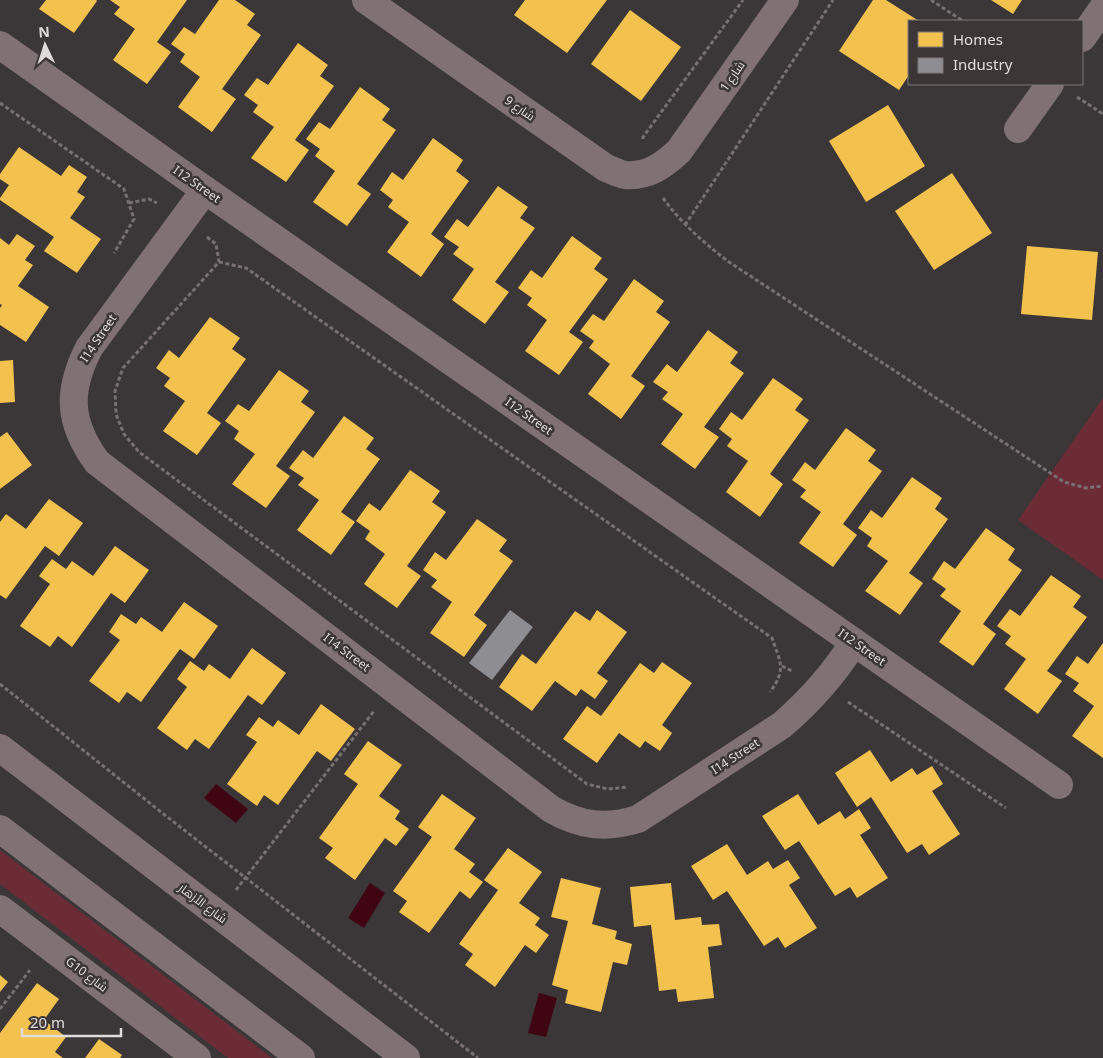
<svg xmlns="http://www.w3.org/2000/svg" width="1103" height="1058" font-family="'Noto Sans',Cairo,sans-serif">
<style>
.green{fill:#6b2c35}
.water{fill:#400513}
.homes{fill:#f2c14e}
.industry{fill:#8d8d92}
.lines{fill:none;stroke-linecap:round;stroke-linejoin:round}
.path{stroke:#797071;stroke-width:3;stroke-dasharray:4 2.5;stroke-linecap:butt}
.minor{stroke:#807274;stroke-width:28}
.tertiary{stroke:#807274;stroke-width:28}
.labels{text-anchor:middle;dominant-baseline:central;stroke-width:5;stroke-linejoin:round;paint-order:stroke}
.street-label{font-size:12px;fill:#e0dcdc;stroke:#3c3637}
</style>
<rect width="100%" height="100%" fill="#3b3738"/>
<g class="green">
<polygon points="1103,398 1103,580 1018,520"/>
<polygon points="0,850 272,1058 228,1058 0,884"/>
</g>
<g class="water">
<polygon points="216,784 248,809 236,823 204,798"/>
<polygon points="370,883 385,893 364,928 348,918"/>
<polygon points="539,993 557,998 546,1037 528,1033"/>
</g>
<g class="homes">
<polygon points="46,0 96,0 97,1 74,33 39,9"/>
<polygon points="110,0 187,0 157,42 171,52 147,84 113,60 135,29 114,14 120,7"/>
<polygon points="219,0 235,0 255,14 247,25 261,35 222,89 236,99 212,132 178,107 200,77 180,62 185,54 171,44 184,27 195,34"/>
<polygon points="525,0 607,0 567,53 514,15"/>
<polygon points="873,0 886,0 919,21 909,21 909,75 899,90 839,51"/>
<polygon points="991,0 1022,0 1013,14"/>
<polygon points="630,10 681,47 641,101 591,64"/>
<polygon points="298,43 328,65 320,76 334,86 295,140 309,150 286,182 251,158 274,127 253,112 258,105 244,95 257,78 268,85"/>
<polygon points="360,87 390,109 382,120 396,130 357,184 371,194 347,226 313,202 335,171 315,156 320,149 306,139 319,122 330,129"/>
<polygon points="888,105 925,166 866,202 829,141"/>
<polygon points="433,138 463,160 456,171 469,181 431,234 444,244 421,277 387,252 409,222 388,207 393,200 380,190 392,172 403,180"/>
<polygon points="19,147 61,176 69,165 87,177 77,192 85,197 70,218 101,239 77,273 44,251 54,237 0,200 0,198 9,185 0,179 0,174"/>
<polygon points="952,173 992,233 934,270 895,211"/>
<polygon points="498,186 528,207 520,218 535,228 495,282 509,292 485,324 452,300 474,269 453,254 459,247 444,237 457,219 468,227"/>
<polygon points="17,234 35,246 25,260 33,265 18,286 49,307 26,342 0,325 0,308 2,305 0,304 0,238 9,245"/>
<polygon points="572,236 602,258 594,269 608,279 569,332 583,342 559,375 525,351 547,320 527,305 532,298 518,288 531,270 542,278"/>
<polygon points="1027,246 1098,252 1092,320 1021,314"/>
<polygon points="634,279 664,301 656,312 670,322 631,376 645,386 621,419 588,394 610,364 589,348 594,341 580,331 593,314 604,321"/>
<polygon points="210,317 240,338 232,349 246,359 207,413 221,423 197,455 163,431 185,401 164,386 170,378 156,368 169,350 179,358"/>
<polygon points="708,330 738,352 730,363 744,373 704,427 719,437 695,469 661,444 683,414 662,399 668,392 653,382 667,364 677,372"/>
<polygon points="13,360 15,402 0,403 0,361"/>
<polygon points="279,370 309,391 301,402 315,412 276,466 290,476 266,508 232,484 255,454 234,439 239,431 225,421 238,404 249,411"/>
<polygon points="773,378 803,399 795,410 809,420 770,474 783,484 760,517 726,492 748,461 727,446 732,439 719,429 731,412 742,420"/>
<polygon points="344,416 374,438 366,449 380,459 341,512 355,522 331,555 297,530 319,500 298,485 304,478 289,468 303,450 313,458"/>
<polygon points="846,428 876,450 868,461 882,471 843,524 857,535 833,567 799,543 821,512 800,497 806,490 792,480 805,462 815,470"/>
<polygon points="7,432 32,465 0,489 0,437"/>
<polygon points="410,470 440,491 432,502 446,512 407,566 421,576 397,608 364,584 385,554 365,539 370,531 356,521 369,503 380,511"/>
<polygon points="912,477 942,498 935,509 948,519 909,573 923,583 900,615 865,591 888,561 867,546 872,538 858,528 871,510 882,518"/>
<polygon points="49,499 83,523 59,556 45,546 6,599 0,595 0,522 6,514 26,529"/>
<polygon points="477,519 507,540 499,551 513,561 474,615 487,625 464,657 430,633 452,602 431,587 437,580 423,570 435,552 446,560"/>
<polygon points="986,528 1015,549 1008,560 1022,570 983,624 996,634 973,666 939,642 961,611 940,596 946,589 932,579 944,561 955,569"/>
<polygon points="115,546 149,570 125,603 111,593 72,647 58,636 50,647 20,626 50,584 39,576 52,559 66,569 72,561 93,576"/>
<polygon points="1051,575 1081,596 1073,607 1087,617 1047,671 1062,681 1038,714 1004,689 1026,659 1005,644 1011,636 997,626 1010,609 1020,616"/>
<polygon points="184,602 218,626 194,659 180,649 141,702 127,692 119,703 89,681 120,640 109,632 121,614 136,624 141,617 162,632"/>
<polygon points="597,610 627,632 597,673 608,681 595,699 581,689 576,696 555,681 532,711 499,687 522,654 536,664 575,611 590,621"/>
<polygon points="1103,643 1103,758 1072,736 1094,706 1073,691 1079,683 1065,674 1077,656 1088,664"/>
<polygon points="252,648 286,673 262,705 248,695 209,749 195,739 187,750 157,728 187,687 177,679 190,661 204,671 209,664 230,679"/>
<polygon points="662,662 692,683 662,725 672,733 660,751 645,741 640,748 619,733 597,763 563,739 587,706 601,716 640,663 654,673"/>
<polygon points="321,704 355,729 331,761 317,751 278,805 264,795 257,806 227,784 257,742 246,735 259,717 273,727 278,720 299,735"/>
<polygon points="368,741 402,765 379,796 400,811 395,819 409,829 396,846 385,838 355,880 325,858 333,848 319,838 358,784 344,774"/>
<polygon points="870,750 891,782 912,768 917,775 932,766 943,784 932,791 960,834 929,855 922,844 907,853 871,797 857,807 835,773"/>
<polygon points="442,794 476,818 454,849 475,864 469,872 483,882 470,899 460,891 429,933 399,912 407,901 393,891 432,837 418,827"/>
<polygon points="798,794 818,825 840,811 845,819 859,809 871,828 860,835 888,878 857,898 850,887 835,896 799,841 785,850 762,816"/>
<polygon points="727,844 747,875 768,861 773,869 788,860 800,878 789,885 817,928 785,948 778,937 764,946 727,891 713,900 691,866"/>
<polygon points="508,848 542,872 519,903 540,918 535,925 549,935 536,953 525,945 495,987 465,965 473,954 459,944 498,890 484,880"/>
<polygon points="561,878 601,888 592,924 617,931 615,939 632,944 627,965 613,962 601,1012 565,1003 568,990 552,985 568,921 551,917"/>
<polygon points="671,883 675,920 701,917 702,925 719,924 722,945 708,947 714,998 678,1002 676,989 659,991 651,925 634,927 630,887"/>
<polygon points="0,975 8,982 0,992"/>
<polygon points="37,983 59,999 44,1020 66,1037 55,1052 63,1058 0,1058 0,1033"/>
<polygon points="99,1039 122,1055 120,1058 85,1058"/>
</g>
<polygon class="industry" points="510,610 533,627 492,680 469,663"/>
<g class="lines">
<g class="path">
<polyline points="931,0 963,21"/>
<polyline points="1077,97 1103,114"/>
<polyline points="0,103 124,189 134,219 114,253"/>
<polyline points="643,139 643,137 743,0"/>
<path d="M663,198C681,223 704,243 729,262L1064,482L1086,488L1103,486"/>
<polyline points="129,203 149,199 157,203"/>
<polyline points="685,225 833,0"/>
<polyline points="207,237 216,244 219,262 123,368 115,391 116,414 124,434 139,452 587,784 608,789 628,787"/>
<path d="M219,262L246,268L772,638C780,662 787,669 770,692"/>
<polyline points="782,666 792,671"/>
<polyline points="0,684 166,816 478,1058"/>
<polyline points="848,702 1006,808"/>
<polyline points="236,890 374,711"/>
<polyline points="0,1009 30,970"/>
</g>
<g class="minor">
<path d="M366,0L606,168C612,170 619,174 625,175C648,177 664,165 679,151L785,0"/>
<polyline points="1082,38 1103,8"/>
<polyline points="0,45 205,190 1059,785"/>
<polyline points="1018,129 1050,84"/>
<path d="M205,190L89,348C67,391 68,422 97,462L551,809C580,826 606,829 638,819L782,725C811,700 834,674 854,642"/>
<polyline points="0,909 197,1058"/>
</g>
<g class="tertiary">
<polyline points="0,748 406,1058"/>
<polyline points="0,829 301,1058"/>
</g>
</g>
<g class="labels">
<g class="street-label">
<text transform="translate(732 76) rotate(-55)">شارع 1</text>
<text transform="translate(520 108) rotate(35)">شارع 9</text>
<text transform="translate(197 184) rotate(35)">I12 Street</text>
<text transform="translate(98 338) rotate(-56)">I14 Street</text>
<text transform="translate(529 416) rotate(35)">I12 Street</text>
<text transform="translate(862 647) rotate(35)">I12 Street</text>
<text transform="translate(347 652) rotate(37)">I14 Street</text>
<text transform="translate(735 756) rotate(-33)">I14 Street</text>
<text transform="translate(203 903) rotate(37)">شارع الأزهار</text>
<text transform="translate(87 974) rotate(37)">G10 شارع</text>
</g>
</g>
<rect x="908" y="20" width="175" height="65" fill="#3c3637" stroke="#7e7879"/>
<rect x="918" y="32" width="25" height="15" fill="#f2c14e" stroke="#7e7879"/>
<text x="953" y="45" font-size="15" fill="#e0dcdc">Homes</text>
<rect x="918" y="58" width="25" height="15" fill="#8d8d92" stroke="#7e7879"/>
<text x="953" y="70" font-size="15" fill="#e0dcdc">Industry</text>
<g transform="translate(45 45) rotate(356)" stroke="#3c3637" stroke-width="4" paint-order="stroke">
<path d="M0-4L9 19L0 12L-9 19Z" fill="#e0dcdc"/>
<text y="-8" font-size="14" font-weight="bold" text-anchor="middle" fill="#e0dcdc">N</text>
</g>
<path d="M22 1028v8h99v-8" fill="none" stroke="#e0dcdc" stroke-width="2.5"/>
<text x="30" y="1028" font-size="15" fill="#e0dcdc" stroke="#3c3637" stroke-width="4" paint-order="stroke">20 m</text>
</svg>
